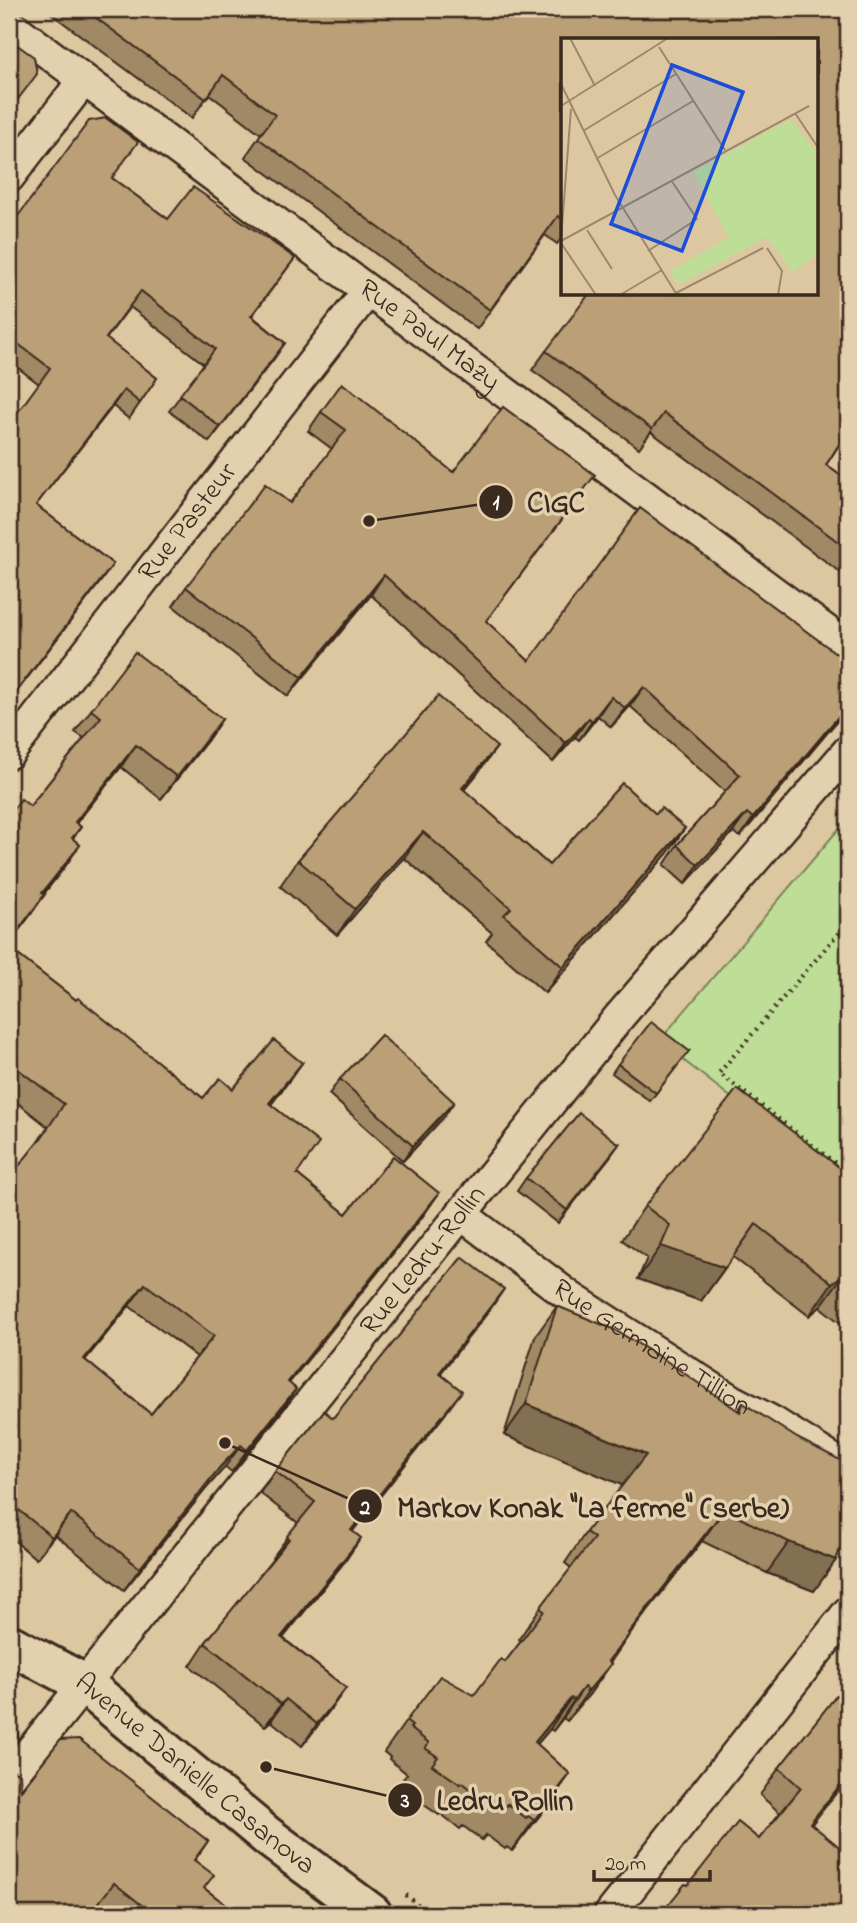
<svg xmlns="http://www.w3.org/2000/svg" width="857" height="1923" font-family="'Indie Flower',sans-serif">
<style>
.green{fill:#bede97;stroke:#7c845a;stroke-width:2}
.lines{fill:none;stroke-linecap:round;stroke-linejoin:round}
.minor-casing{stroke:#3b2a1e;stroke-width:35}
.tertiary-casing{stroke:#3b2a1e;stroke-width:44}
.path{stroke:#3b2a1e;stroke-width:4.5;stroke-dasharray:2 5;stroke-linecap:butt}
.minor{stroke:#e3d0ae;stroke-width:30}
.tertiary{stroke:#e3d0ae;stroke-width:38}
.wall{fill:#a18965;stroke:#3b2a1e;stroke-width:2;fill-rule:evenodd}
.shaded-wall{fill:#836f53;stroke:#3b2a1e;stroke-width:2}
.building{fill:#bb9f76;stroke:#3b2a1e;stroke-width:2;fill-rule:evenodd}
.labels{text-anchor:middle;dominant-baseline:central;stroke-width:7;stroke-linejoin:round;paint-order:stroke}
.street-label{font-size:28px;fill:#3b2a1e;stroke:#e3d0ae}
.inset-road{fill:none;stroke:#9c886d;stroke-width:2}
.view{fill:#1d4ed8;fill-opacity:0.15;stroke:#1d4ed8;stroke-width:3.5}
.inset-edge{fill:none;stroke:#3b2a1e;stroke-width:3.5}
.leader{fill:none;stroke:#3b2a1e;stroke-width:2.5}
.callout-dot{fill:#3b2a1e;stroke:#e3d0ae;stroke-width:2.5}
.mark-label{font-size:21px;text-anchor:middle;font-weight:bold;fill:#fff}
.callout-label{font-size:30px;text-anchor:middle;font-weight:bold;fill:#3b2a1e;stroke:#e3d0ae;stroke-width:7;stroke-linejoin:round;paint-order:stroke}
</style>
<rect width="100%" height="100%" fill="#ddc7a1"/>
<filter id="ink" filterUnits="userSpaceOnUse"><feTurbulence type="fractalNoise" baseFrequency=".0143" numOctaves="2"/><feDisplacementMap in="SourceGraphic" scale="14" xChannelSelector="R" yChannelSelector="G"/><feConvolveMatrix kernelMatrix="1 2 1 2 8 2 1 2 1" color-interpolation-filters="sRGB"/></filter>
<g filter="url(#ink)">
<polygon class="green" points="848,818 848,1221 797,1149 659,1041"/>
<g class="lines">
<g class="minor-casing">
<g id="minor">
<path id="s1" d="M9,24L848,647"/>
<polyline points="9,177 83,81"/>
<path id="s2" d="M9,753L368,291"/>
<path id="s3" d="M461,1214L570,1297L731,1400L773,1422L848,1469"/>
<path id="s4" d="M9,1778L619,1017L848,751"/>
<polyline points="610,1914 848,1612"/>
</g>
</g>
<g class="tertiary-casing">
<g id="tertiary">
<path id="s5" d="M9,1644L83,1683L267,1836L372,1914"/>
</g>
</g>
<g class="path">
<polyline points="848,922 719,1073 848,1173"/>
<polyline points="406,1895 430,1914"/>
</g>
<use href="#minor" class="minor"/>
<use href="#tertiary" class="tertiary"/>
</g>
<g class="wall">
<polygon points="45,9 151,9 158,14 848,9 848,438 845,436 826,465 848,481 848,578 651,432 639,448 532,370 546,351 817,294 563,40 563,237 557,244 545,235 477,329 245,157 261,134 209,94 192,118"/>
<polygon points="112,178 168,219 295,258 252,316 285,343 209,442 169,411 204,364 130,307 106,339 157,378 129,419 113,406 36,505 113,564 9,702 15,416 39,384 9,361 9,228"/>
<polygon points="321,412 453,472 581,494 486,621 529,661 848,708 740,837 733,832 685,884 664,865 677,845 725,792 630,706 611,727 598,716 579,740 575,737 553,762 371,595 288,696 173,606 186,587 290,503 332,449 308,431"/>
<polygon points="91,710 222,719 207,741 161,799 121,767 76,823 81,827 73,839 80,845 44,894 45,894 29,917 9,943 9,815 30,806 84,738 75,732"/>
<polygon points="478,773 464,790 549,865 656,814 685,828 667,854 545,993 486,941 492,933 404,858 337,935 280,886 298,860"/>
<path d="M9,948L203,1098L233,1089L302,1063L271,1105L297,1174L346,1214L439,1193L423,1216L289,1383L296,1389L281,1411L232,1472L225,1467L205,1490L124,1590L55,1535L36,1559L9,1536V1160L18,1167L37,1143L48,1127L9,1096ZM129,1306L197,1357L151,1414L85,1360Z"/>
<polygon points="689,1051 650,1101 612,1073 618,1064"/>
<polygon points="340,1079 444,1117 403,1161 329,1094"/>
<polygon points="619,1144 558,1223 517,1191 526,1178"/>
<polygon points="848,1174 848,1329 820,1307 809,1316 733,1257 701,1301 638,1279 647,1258 622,1240 645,1206"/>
<polygon points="504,1289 489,1311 440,1373 446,1413 353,1531 346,1560 283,1638 346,1688 330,1710 302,1746 271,1721 265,1726 190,1666 205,1643 273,1560 272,1558 298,1523 260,1493 275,1471 333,1418"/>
<polygon points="557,1306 738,1411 743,1403 836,1560 814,1591 767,1573 702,1541 629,1635 610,1663 611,1664 589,1695 567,1721 563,1718 553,1731 550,1729 537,1744 570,1774 548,1805 512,1851 507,1847 505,1849 486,1835 482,1840 463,1826 460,1829 440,1813 439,1815 411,1796 416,1788 403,1779 407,1774 389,1759 390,1757 384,1752 406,1721 474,1695 505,1662 521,1641 519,1639 540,1608 571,1568 565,1563 586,1532 623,1485 504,1435 535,1337"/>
<polygon points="848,1681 811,1825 688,1885 759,1839 780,1813 760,1795 779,1768"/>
<polygon points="21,1790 208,1841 195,1860 204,1888 238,1914 113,1914 100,1904 92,1914 9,1914"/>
</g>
<g class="shaded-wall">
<polygon points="285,343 274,359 209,442 220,427"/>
<polygon points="124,390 113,406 24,520 36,505"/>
<polygon points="113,564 102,580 9,702 9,701"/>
<polygon points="384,575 371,595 288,696 302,677"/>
<polygon points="644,687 630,706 611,727 625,708"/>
<polygon points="611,697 598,716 579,740 592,721"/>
<polygon points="848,705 848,708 740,837 753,818"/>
<polygon points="589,718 575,737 553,762 566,743"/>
<polygon points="222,719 207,741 161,799 177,777"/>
<polygon points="136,745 121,767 60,844 75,822"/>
<polygon points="497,747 478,773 443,814 462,788"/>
<polygon points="747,813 733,832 685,884 698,865"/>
<polygon points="685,828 667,854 545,993 563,967"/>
<polygon points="423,832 404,858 337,935 355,909"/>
<polygon points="80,845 65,867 27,915 42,893"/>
<polygon points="45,894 29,917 9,943 9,942"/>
<polygon points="302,1063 286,1085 254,1126 269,1103"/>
<polygon points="454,1102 444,1117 403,1161 413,1146"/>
<polygon points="619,1144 610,1157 558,1223 567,1210"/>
<polygon points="439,1193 423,1216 272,1404 288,1382"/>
<polygon points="756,1224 701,1301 638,1279 661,1246"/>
<polygon points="844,1274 820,1307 809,1316 832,1283"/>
<polygon points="145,1284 129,1306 68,1381 84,1359"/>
<polygon points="504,1289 489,1311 424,1395 439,1373"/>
<polygon points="296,1389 281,1411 232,1472 247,1450"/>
<polygon points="462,1391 446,1413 336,1552 351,1530"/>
<polygon points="526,1404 646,1455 624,1486 504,1435"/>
<polygon points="241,1445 225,1467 205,1490 124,1590 140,1568 220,1467"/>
<polygon points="724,1510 702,1541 625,1639 629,1635 608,1666 586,1692 628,1633"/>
<polygon points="71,1513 55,1535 36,1559 52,1537"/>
<polygon points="361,1538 346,1560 266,1659 281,1637"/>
<polygon points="789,1542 836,1560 814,1591 767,1573"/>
<polygon points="611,1664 589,1695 567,1721 589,1690"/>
<polygon points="584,1687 563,1718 553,1731 574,1700"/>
<polygon points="346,1688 330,1710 302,1746 317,1724"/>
<polygon points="571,1698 550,1729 513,1773 535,1742"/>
<polygon points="286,1699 271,1721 265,1726 281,1704"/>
<polygon points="570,1774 548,1805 512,1851 534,1820"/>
<polygon points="848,1775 848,1778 791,1851 810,1823"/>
</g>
<g class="building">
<polygon points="84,9 151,9 158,14 161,9 848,9 848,430 826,465 848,481 848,549 664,413 652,429 546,351 589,294 817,294 817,40 563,40 563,220 558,216 490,310 258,138 275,115 223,75 206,99"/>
<polygon points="9,39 34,57 37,74 9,111"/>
<polygon points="106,118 138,142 112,178 168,219 193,187 295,258 251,316 285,343 220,427 180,395 215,349 141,291 106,338 157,378 140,403 124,390 36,505 113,564 9,701 9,411 15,416 50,368 9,337 9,228 89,121"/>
<polygon points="342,383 453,472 503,407 595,475 486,621 529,661 640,508 848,662 848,705 753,818 747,813 698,865 677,845 740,775 644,687 625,708 611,697 592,721 589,718 566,743 384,575 302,677 186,587 265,484 290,503 346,430 321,412"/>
<polygon points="135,652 222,719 177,777 136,745 75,822 81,827 72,838 80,845 42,893 45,894 9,942 9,815 21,799 30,806 101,717 91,710"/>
<polygon points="438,696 497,747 462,788 549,865 622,783 656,814 661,808 685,828 563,967 504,915 511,908 423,832 355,909 298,860"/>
<path d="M9,948L76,1000L78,998L203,1098L220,1078L233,1089L274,1040L302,1063L269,1103L319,1143L297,1174L346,1214L393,1156L439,1193L288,1382L296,1389L247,1450L241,1445L220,1467L140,1568L71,1513L52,1537L9,1502V1160L18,1167L42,1137L64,1104L15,1067L9,1075ZM145,1284L214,1336L151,1414L84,1359Z"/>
<polygon points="651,1022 689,1051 656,1093 618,1064"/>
<polygon points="381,1035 454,1102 413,1146 340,1079"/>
<polygon points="737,1089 848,1174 848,1278 844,1274 832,1283 756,1224 725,1268 661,1246 670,1225 645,1206"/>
<polygon points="579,1113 619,1144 567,1210 526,1178"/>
<polygon points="462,1257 504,1289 439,1373 462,1391 351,1530 361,1538 281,1637 346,1688 317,1724 286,1699 281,1704 205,1643 289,1539 287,1536 315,1502 275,1471 324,1411 333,1418"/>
<polygon points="557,1306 613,1329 665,1360 740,1412 743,1403 797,1438 848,1464 848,1528 836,1560 789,1542 724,1510 628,1633 629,1635 608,1661 611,1664 589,1690 584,1687 574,1700 571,1698 535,1742 570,1774 534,1820 528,1816 526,1818 508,1804 504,1809 484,1795 482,1798 462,1782 460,1784 432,1765 438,1757 425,1748 429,1743 410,1728 412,1726 406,1721 440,1676 474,1695 501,1659 505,1662 544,1611 540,1608 594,1538 586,1532 646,1455 526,1404"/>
<polygon points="848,1681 848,1775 810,1823 848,1854 848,1914 661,1914 685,1884 688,1885 738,1822 759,1839 801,1788 779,1768"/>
<polygon points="9,1684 14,1689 18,1737 9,1751"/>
<polygon points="79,1739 208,1841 194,1860 214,1875 204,1888 238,1914 153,1914 114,1883 90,1914 9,1914 9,1766 12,1770 20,1774 21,1790 60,1740"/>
</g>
</g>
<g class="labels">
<g class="street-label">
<text stroke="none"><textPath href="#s1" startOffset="523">Rue Paul Mazy</textPath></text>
<text stroke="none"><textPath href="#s2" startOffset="292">Rue Pasteur</textPath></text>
<text stroke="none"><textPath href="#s4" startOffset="663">Rue Ledru-Rollin</textPath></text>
<text stroke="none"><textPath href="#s3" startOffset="233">Rue Germaine Tillion</textPath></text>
<text stroke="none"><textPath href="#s5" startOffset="228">Avenue Danielle Casanova</textPath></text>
</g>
</g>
<g transform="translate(561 38)">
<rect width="257" height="257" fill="#ddc7a1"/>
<path d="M230,81L257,117V216L231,234L206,199L117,247L109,233L168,199L132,134Z" fill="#bede97"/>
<path class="inset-road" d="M9,0L34,48M98,9L164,112M0,46L54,157L116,257M0,68L107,0M234,75L258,111M22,93L115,36M35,121L132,63M26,192L51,231M0,202L10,71M0,203L248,68M0,205L35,257M206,210L221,233L217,257M87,213L136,181L110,142M115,255L202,210M59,257L101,232"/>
<path class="view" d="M111,27L182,54L121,213L50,186Z"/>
<rect width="257" height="257" class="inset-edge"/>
</g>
<path class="leader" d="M369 521L496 502M225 1443L365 1506M266 1767L405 1800"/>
<g class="callout-dot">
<circle cx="369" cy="521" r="7"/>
<circle cx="225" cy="1443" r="7"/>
<circle cx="266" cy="1767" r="7"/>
<circle cx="496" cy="502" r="18"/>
<circle cx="365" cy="1506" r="18"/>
<circle cx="405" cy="1800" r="18"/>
</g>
<g class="mark-label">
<text x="496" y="509">1</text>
<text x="365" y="1514">2</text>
<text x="405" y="1807">3</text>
</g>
<g class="callout-label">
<text x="556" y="512">CIGC</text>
<text x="593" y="1517">Markov Konak "La ferme" (serbe)</text>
<text x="505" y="1810">Ledru Rollin</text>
</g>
<rect width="857" height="1923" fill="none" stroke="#e3d0ae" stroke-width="35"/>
<rect x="18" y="18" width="822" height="1888" fill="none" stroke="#3b2a1e" stroke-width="2.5" filter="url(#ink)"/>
<path d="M594 1870v10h116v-10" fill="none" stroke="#3b2a1e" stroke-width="3.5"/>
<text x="605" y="1870" font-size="21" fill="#3b2a1e" stroke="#e3d0ae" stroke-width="5" paint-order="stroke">20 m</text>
</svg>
